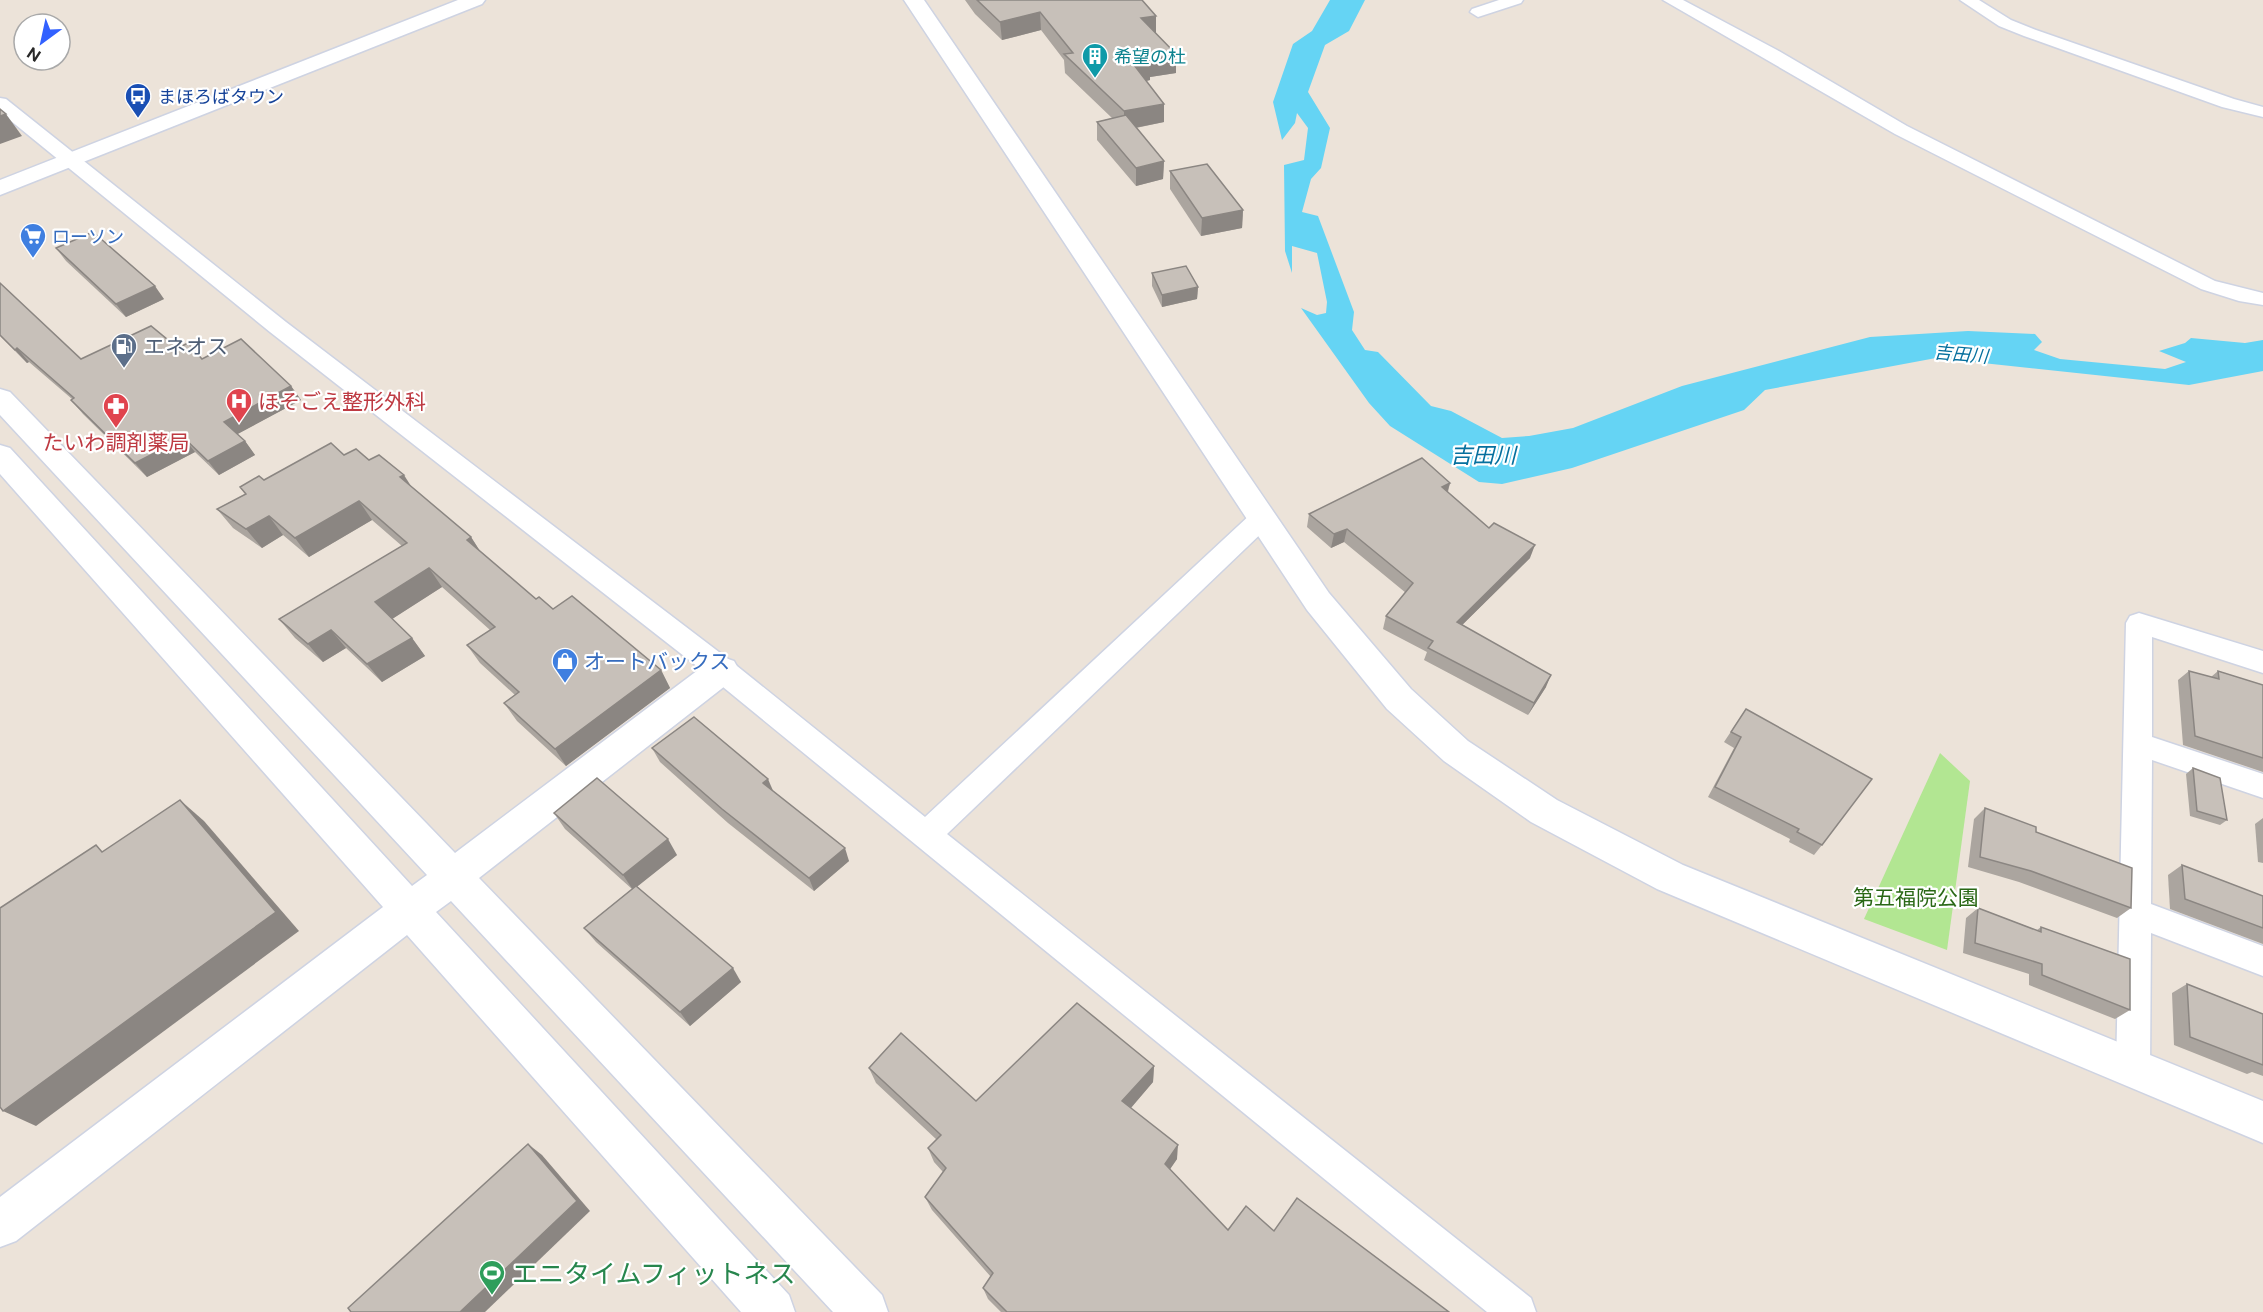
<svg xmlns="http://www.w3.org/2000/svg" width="2263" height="1312" font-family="'Public Sans','Noto Sans JP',sans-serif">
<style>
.green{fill:#b2e692}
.water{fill:#65d4f4}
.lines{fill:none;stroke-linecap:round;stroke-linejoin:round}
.street-casing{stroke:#ced3e2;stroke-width:3}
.secondary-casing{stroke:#ced3e2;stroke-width:3}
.street{fill:#fff;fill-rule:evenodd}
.secondary{fill:#fff;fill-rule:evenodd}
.wall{fill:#aba59f}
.shaded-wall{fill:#8b8682}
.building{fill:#c7c0b9;stroke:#8b8682;stroke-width:1.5}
.labels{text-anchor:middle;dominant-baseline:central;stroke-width:4.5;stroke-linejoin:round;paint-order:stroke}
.far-culture-label{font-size:18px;fill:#0d838f;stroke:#fff;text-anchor:start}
.far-transit-label{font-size:18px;fill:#164399;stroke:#fff;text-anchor:start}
.far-shop-label{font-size:18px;fill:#366cbe;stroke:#fff;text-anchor:start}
.far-water-label{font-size:18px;font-style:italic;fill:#06709e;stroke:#fff}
.service-label{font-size:21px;fill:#4e5e75;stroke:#fff;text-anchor:start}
.health-label{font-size:21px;fill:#be3a42;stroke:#fff;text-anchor:start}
.shop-label{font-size:21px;fill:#366cbe;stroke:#fff;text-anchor:start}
.park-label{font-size:21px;fill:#2a6816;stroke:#fff}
.water-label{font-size:22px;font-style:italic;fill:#06709e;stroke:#fff}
.near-leisure-label{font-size:26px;fill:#27864d;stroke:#fff;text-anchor:start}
</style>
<rect width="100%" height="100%" fill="#ece3d9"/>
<polygon class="green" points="1940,753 1970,781 1947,950 1864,919"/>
<polygon class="water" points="1330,0 1365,0 1349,31 1325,45 1308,92 1330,128 1321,168 1311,179 1302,212 1318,216 1354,312 1352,330 1365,350 1378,352 1431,406 1451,411 1502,438 1529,436 1573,428 1682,386 1870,337 1968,331 2035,334 2042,342 2034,350 2060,359 2165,369 2186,362 2159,351 2185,343 2191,338 2245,343 2263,340 2263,371 2189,385 1936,358 1765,390 1744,410 1572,468 1502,484 1479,482 1390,426 1369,403 1301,308 1317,315 1326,313 1327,302 1317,253 1292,246 1292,273 1285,251 1284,165 1304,160 1308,128 1297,113 1295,123 1282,140 1273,102 1293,44 1312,31"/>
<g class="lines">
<g class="street-casing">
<g id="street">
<polygon points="1499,0 1523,0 1521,3 1478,17 1470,12 1472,9"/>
<polygon points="1663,0 1683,0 1777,50 1907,126 2215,281 2263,293 2263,305 2239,301 2201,289 1895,134"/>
<polygon points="1960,0 1979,0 2011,20 2036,30 2234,99 2263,107 2263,117 2222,107 2024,36 1999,26"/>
<polygon points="0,98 6,99 286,322 732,662 925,817 1252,513 1261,510 1270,513 1273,519 1270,525 947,834 1531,1298 1536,1312 1487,1312 712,678 270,332 0,112"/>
<polygon points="2139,613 2263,651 2263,673 2152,637 2152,737 2263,774 2263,798 2152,760 2151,904 2263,946 2263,976 2151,933 2150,1069 2145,1081 2133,1086 2121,1081 2116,1069 2126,623 2130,616"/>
</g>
</g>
<g class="secondary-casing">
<g id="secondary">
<polygon points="458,0 485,0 482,4 0,195 0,180"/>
<polygon points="904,0 924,0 1329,593 1411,689 1468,741 1557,800 1683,865 2263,1101 2263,1143 1657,889 1531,822 1444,761 1387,709 1307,610"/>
<polygon points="0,389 10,392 455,853 710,661 722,657 734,661 739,670 734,679 479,878 882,1295 888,1312 833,1312 451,901 436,912 789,1295 795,1312 741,1312 407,935 16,1241 0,1247 0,1197 383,907 0,474 0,445 10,448 412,886 427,875 0,415"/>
</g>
</g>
<use href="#street" class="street"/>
<use href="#secondary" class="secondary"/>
</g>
<g class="wall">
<polygon points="965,0 1142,0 1156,34 1176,54 1176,73 1150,77 1150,80 1146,81 1164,104 1164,122 1136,128 1164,161 1163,179 1136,186 1097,140 1097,122 1112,118 1065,73 1064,60 1041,30 1002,40 975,14"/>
<polygon points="1170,171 1243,210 1242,228 1201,236 1170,189"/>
<polygon points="56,248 164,299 126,317 66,261"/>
<polygon points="1152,273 1198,287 1197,299 1162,307 1152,286"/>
<polygon points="0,283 81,359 178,348 202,359 291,386 301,400 237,434 245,441 255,455 219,475 195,452 147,477 83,414 71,400 72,399 29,362 27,363 0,336"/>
<polygon points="344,455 369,460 412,488 471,537 480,551 536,599 661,670 670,688 566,766 517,721 504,703 515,695 480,663 467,645 490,630 442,587 392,619 412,638 425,656 382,682 346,648 323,662 295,638 279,619 402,546 372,520 309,557 283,535 262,548 233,528 217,509 245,494 240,487"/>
<polygon points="1450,483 1448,492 1489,528 1530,558 1462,625 1546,687 1528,715 1424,660 1427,652 1383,629 1386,616 1406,593 1344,542 1331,548 1307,527 1309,514"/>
<polygon points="2189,671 2211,677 2218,671 2263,685 2263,772 2183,745 2178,680"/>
<polygon points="1746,709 1822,845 1814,855 1789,842 1790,839 1708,797 1734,748 1724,742"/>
<polygon points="652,748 774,792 849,861 814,891 728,823 660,762"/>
<polygon points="2193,768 2227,820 2220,825 2190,816 2186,774"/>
<polygon points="1985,808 2036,832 2131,908 2117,918 2019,882 1968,867 1974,819"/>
<polygon points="554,813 677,855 637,886 741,982 690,1026 596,942 584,928 632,889 565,829"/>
<polygon points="2263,818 2263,863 2258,862 2255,824"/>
<polygon points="2182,865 2263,896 2263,944 2170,909 2168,875"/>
<polygon points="1978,908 2037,930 2041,927 2130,1010 2115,1019 2029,985 2029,974 1963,953 1966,918"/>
<polygon points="2187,984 2263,1014 2263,1076 2252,1072 2247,1074 2174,1045 2172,993"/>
<polygon points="1154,1066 1153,1082 1131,1108 1177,1159 1170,1169 1228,1230 1274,1231 1449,1312 1001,1312 988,1299 983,1288 991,1277 932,1210 925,1197 943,1172 934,1162 928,1148 937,1140 876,1083 869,1068 976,1101"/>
</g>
<g class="shaded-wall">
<polygon points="1040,12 1041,30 1002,40 1000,22"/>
<polygon points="1156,16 1156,34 1141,18"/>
<polygon points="1176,54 1176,73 1150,77 1150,80 1134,84 1134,65 1149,59"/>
<polygon points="1164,104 1164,122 1124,130 1124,111"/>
<polygon points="6,114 22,136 0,144 0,116"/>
<polygon points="1164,161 1163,179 1136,186 1136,168"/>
<polygon points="1243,210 1242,228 1201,236 1202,218"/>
<polygon points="155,286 164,299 126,317 116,304"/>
<polygon points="1198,287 1197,299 1162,307 1162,295"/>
<polygon points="17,348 29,362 27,363 15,350"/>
<polygon points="291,386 301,400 234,436 224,422"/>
<polygon points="184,438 195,452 147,477 135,463"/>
<polygon points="245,441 255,455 219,475 208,461"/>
<polygon points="404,475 416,494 400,477"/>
<polygon points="1450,483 1446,496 1442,487"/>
<polygon points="359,501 372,520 309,557 295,538"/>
<polygon points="269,516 283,535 262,548 246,529"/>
<polygon points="1347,529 1344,542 1331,548 1334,534"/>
<polygon points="471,537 483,556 467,540"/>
<polygon points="1535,545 1530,558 1452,635 1457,622"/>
<polygon points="429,568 442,587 389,621 375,602"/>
<polygon points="331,630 346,648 323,662 308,644"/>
<polygon points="412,638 425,656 382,682 367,664"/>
<polygon points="661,670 670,688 566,766 555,749"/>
<polygon points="1551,675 1546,687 1528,715 1534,703"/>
<polygon points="768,779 774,793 763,783"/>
<polygon points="180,800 204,821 299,931 36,1126 3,1111"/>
<polygon points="668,839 677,855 633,890 623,875"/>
<polygon points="845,848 849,861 814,891 809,878"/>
<polygon points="733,968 741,982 690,1026 680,1012"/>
<polygon points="1154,1066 1153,1082 1123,1117 1122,1101"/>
<polygon points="528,1144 542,1155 590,1211 485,1312 460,1312"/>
<polygon points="1178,1145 1177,1159 1164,1178 1165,1164"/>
</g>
<g class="building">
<polygon points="977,0 1142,0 1156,16 1141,18 1176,54 1149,59 1150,61 1134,65 1164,104 1124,111 1064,54 1073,53 1040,12 1000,22"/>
<polygon points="0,109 6,114 0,116"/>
<polygon points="1126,115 1164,161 1136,168 1097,122"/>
<polygon points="1207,164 1243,210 1202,218 1170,171"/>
<polygon points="93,232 155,286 116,304 56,248"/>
<polygon points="1186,266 1198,287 1162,295 1152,273"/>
<polygon points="0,283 81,359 151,326 178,348 188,343 202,359 241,339 291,386 224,422 245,441 208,461 184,438 135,463 71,400 74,398 17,348 15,350 0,335"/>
<polygon points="331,443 344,455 356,449 369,460 379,455 404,475 400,477 471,537 467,540 536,599 539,597 553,609 572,596 661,670 555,749 504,703 519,692 467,645 495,627 429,568 375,602 412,638 367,664 331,630 308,644 279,619 407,543 359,501 295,538 269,516 246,529 217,509 246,494 240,487 259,476 264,480"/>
<polygon points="1422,458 1450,483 1442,487 1489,528 1494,523 1535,545 1457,622 1551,675 1534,703 1428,648 1433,641 1386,616 1413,583 1347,529 1334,534 1309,514"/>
<polygon points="2189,671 2219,679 2218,671 2263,685 2263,758 2195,736"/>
<polygon points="1746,709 1872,779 1822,845 1797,832 1799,829 1715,787 1741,737 1731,732"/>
<polygon points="694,717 768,779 763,783 845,848 809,878 722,809 652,748"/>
<polygon points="2193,768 2220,778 2227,820 2197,811"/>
<polygon points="597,778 668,839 623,875 554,813"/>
<polygon points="180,800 276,912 3,1111 0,1107 0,908 96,845 102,852"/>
<polygon points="1985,808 2036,827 2036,832 2132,868 2131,908 2031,871 1980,857"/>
<polygon points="2182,865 2263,896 2263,928 2185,899"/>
<polygon points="636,886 733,968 680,1012 584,928"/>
<polygon points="1978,908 2041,932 2041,927 2130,959 2130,1010 2042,975 2042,964 1975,943"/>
<polygon points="2187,984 2263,1014 2263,1065 2190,1037"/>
<polygon points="1077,1003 1154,1066 1122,1101 1178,1145 1165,1164 1228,1230 1246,1206 1274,1231 1297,1198 1449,1312 1007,1312 983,1288 993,1273 925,1197 946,1168 928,1148 941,1135 869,1068 901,1033 976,1101"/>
<polygon points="528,1144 577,1201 460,1312 351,1312 348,1308"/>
</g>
<defs>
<g id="building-pin" transform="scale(1.35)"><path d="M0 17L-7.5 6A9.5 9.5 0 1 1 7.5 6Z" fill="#0f9aa8" stroke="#fff"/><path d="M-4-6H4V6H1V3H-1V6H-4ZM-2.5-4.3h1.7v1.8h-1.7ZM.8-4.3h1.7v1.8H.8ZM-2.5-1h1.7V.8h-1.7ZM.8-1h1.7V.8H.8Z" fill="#fff"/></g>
<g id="bus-pin" transform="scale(1.35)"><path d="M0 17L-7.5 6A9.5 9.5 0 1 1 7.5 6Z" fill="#1a4fb4" stroke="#fff"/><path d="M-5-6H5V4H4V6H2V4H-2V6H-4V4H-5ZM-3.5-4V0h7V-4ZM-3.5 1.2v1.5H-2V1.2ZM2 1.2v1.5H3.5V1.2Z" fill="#fff"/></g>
<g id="supermarket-pin" transform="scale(1.35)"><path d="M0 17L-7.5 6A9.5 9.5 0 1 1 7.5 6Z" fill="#3f7fe0" stroke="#fff"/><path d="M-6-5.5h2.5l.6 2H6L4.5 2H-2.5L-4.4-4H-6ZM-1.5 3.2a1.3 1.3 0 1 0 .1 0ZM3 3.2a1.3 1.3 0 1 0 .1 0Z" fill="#fff"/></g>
<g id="fuel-pin" transform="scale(1.35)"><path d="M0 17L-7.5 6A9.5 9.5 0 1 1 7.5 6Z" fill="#5c6f8a" stroke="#fff"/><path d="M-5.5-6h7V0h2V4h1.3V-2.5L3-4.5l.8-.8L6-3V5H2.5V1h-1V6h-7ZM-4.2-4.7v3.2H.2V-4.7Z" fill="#fff"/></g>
<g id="hospital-pin" transform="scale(1.35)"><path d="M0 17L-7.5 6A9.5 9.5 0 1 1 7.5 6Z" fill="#e0444e" stroke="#fff"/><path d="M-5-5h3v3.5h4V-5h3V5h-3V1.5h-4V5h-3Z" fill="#fff"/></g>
<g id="pharmacy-pin" transform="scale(1.35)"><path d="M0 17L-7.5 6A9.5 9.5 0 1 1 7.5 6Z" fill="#e0444e" stroke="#fff"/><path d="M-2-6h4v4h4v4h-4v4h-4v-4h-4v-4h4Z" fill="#fff"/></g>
<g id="shop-pin" transform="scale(1.35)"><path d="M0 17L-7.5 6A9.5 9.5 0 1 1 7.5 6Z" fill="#3f7fe0" stroke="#fff"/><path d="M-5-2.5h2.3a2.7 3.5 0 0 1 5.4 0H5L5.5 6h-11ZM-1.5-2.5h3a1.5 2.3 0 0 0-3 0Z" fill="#fff"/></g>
<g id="stadium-pin" transform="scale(1.35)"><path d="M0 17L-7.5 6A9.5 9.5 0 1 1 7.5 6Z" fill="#2e9e5b" stroke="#fff"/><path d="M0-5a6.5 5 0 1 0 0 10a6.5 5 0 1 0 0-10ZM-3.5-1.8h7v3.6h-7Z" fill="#fff"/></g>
</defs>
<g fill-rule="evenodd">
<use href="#building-pin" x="1095" y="56"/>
<use href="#bus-pin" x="138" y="96"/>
<use href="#supermarket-pin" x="33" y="236"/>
<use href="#fuel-pin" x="124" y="346"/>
<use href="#hospital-pin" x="239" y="401"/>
<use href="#pharmacy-pin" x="116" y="406"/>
<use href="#shop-pin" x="565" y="661"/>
<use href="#stadium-pin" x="492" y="1273"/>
</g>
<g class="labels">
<g class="far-culture-label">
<text x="1114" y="56">希望の杜</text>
</g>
<g class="far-transit-label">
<text x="158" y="96">まほろばタウン</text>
</g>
<g class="far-shop-label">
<text x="52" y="236">ローソン</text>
</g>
<g class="far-water-label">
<text transform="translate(1961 354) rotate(5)">吉田川</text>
</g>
<g class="service-label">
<text x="144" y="346">エネオス</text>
</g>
<g class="health-label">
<text x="258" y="401">ほそごえ整形外科</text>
<text x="116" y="442" text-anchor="middle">たいわ調剤薬局</text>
</g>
<g class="shop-label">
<text x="584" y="661">オートバックス</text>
</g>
<g class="park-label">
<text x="1916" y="897">第五福院公園</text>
</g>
<g class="water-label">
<text x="1483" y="455">吉田川</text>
</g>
<g class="near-leisure-label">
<text x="512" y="1273">エニタイムフィットネス</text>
</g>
</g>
<g transform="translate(42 42) rotate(213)"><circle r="28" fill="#ffffff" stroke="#a9a9a9" stroke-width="1.5"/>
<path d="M0-4.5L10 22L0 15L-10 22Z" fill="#3261ff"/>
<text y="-9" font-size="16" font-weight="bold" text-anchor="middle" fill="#282828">N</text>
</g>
</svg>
